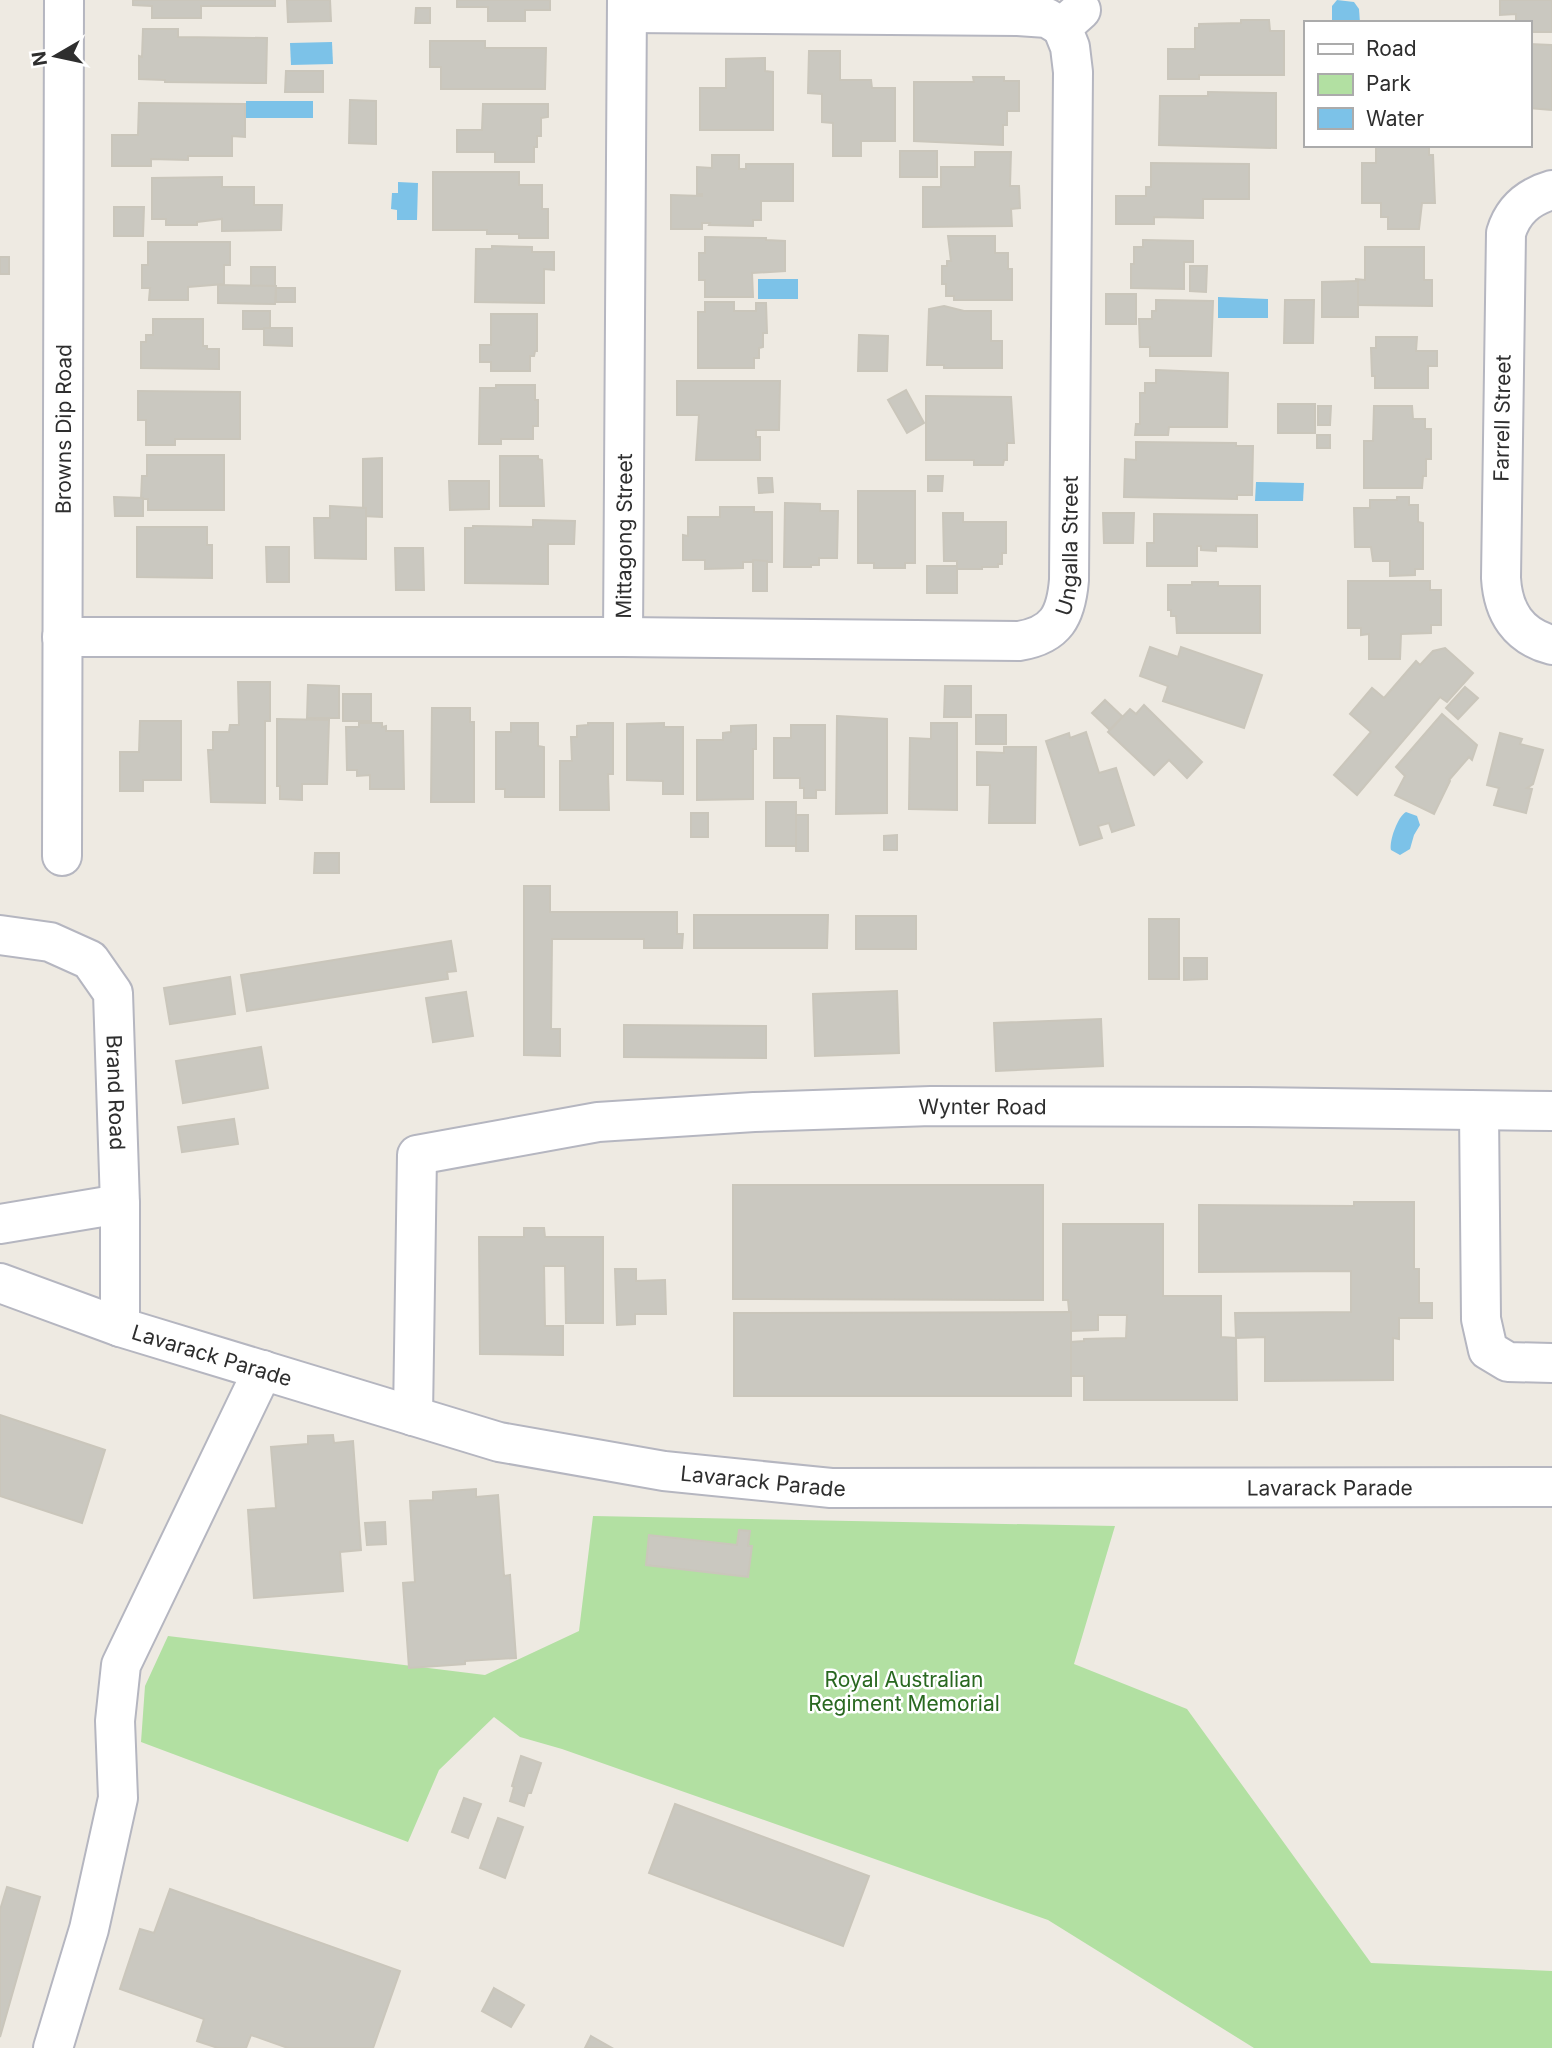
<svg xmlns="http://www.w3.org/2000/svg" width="1552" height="2048" font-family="Inter,sans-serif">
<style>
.green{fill:#b2e0a2}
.water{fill:#7cc2e8}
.building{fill:#cac8c0;stroke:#cac6bb;stroke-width:2}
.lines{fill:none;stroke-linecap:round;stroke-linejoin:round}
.minor-casing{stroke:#b5b6c0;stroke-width:42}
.minor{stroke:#fff;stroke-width:38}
.labels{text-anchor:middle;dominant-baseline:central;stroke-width:5;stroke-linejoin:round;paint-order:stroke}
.street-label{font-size:21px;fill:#2e2e2e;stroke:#fff}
.park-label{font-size:21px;fill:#296820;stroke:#fff}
</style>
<rect width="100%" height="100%" fill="#eeeae2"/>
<polygon class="green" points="593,1516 1115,1526 1074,1664 1187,1709 1371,1963 1552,1971 1552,2048 1254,2048 1048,1920 562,1749 520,1737 494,1717 439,1770 408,1842 141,1742 145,1686 168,1636 485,1675 579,1631"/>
<g class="water">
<polygon points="1337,0 1354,2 1359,9 1360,23 1332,23 1332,6"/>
<polygon points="332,42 333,64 291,65 290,43"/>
<rect x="246" y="101" width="67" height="17"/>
<polygon points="398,182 418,183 417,220 397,220 397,210 391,209 392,193 398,193"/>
<rect x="758" y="279" width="40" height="20"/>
<polygon points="1218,297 1268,299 1268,318 1218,318"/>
<polygon points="1256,482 1304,483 1303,501 1255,501"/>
<path d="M1406,812L1417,816L1420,825L1414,835L1410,849L1400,855L1391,850C1389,841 1398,816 1406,812Z"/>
</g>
<g class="building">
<polygon points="133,0 275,0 275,6 201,6 201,18 152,18 152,6 133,5"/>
<polygon points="287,0 330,0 331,21 288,22"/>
<polygon points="457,0 550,0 550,10 525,10 525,21 488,21 488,7 457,7"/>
<polygon points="1500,0 1552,0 1552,32 1529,32 1529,23 1516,23 1516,14 1500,15"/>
<polygon points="416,8 430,8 430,23 415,23"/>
<polygon points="1241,20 1269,20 1270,31 1284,31 1284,75 1199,75 1199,79 1168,79 1168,49 1195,49 1195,28 1199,28 1199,24 1241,23"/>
<polygon points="143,29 178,29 178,37 267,38 266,83 165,82 165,80 139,79 139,56 142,57"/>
<polygon points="430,41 485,41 485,48 546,48 545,89 441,89 441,67 430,67"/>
<polygon points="1529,44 1552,45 1552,110 1529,108"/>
<polygon points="809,51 840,51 840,80 871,80 872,88 895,88 895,141 861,141 861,156 833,156 833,123 822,122 822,94 808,93"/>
<polygon points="765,58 765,71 773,72 773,130 700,130 700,88 726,88 726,59"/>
<polygon points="286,71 323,71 323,92 285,92"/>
<polygon points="973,77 1004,77 1004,81 1019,81 1019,111 1007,111 1007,125 1003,125 1003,145 914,141 914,82 974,82"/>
<polygon points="1208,92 1276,93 1276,148 1159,145 1160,96 1208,96"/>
<polygon points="350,100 376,101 376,144 349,143"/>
<polygon points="139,103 245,104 245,137 232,136 232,156 188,156 188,160 151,159 151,166 112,166 112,135 138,135"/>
<polygon points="483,104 548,104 548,117 541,118 541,136 537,136 537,147 534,147 534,162 495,162 495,152 457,152 457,130 482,130"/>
<polygon points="1381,145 1429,146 1429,155 1433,155 1435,203 1422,203 1419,229 1388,229 1388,217 1381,217 1381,203 1362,203 1362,163 1376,163 1376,147"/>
<rect x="900" y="151" width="37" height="26"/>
<polygon points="975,152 1011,152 1010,186 1019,186 1020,208 1011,209 1012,226 923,227 923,187 941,187 941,167 975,167"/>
<polygon points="712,155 739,155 739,169 746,169 746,164 793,164 793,201 761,201 761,220 753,220 753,226 709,225 710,223 702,223 702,229 671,229 671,195 702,196 702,194 697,194 697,167 712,168"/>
<polygon points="1151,163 1249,164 1249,199 1203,199 1203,218 1154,217 1154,224 1116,224 1116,196 1146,196 1146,187 1151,187"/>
<polygon points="433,172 519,172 519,185 542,185 542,209 548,209 548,238 519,238 519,234 487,234 487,230 433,230"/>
<polygon points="222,177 222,187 254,187 254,205 282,205 281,230 222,231 222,219 197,222 197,225 166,225 166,219 152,219 152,178"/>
<polygon points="114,207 144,207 143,236 114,236"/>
<polygon points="948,236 995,236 995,253 1008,253 1008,269 1012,269 1012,300 954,300 954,296 946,296 946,284 942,284 942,266 947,266 947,261 951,261"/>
<polygon points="705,237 766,238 766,240 785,241 785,271 752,273 753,297 705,297 705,280 699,280 699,253 705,253"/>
<polygon points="1143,240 1193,241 1193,262 1184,262 1184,289 1131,288 1131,264 1134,264 1134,247 1143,247"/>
<polygon points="148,242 230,242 230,265 224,265 224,284 188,287 188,300 149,300 150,288 142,288 142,265 148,265"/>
<polygon points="492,246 532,247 532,252 554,252 554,270 544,269 544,303 475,302 476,249 492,249"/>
<polygon points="1365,247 1424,247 1424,280 1432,280 1432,306 1356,305 1356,279 1365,280"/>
<rect x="0" y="257" width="9" height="17"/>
<polygon points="1190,266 1207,266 1206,292 1190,291"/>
<rect x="251" y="267" width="24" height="22"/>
<polygon points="1358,281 1358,317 1322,317 1322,282"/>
<polygon points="218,285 276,286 275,304 218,303"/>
<rect x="276" y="288" width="19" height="14"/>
<rect x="1106" y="294" width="30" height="30"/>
<polygon points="1156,300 1213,301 1211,356 1150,356 1150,347 1140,347 1139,319 1152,319 1152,311 1156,311"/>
<polygon points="1285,300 1314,300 1313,343 1284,343"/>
<polygon points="705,302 734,302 734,311 756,311 756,303 766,303 767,333 763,333 763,347 759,348 759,358 754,358 754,368 698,368 698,312 705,312"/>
<polygon points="944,306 964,311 991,311 991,341 1002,341 1002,368 944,368 944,365 927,365 929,309"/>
<rect x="243" y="311" width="27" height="18"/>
<polygon points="491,314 537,314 537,351 535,351 534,356 530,356 530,371 491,371 491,362 480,362 480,345 491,345"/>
<polygon points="153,319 203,319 203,346 207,346 207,349 219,349 219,369 141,368 141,342 146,342 146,335 153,335"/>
<polygon points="264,328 292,328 292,346 264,345"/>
<polygon points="859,335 888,336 887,371 858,371"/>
<polygon points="1376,337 1417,337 1416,351 1437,351 1437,366 1428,366 1428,388 1375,388 1375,376 1372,376 1371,348 1376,348"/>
<polygon points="1156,370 1228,373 1227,427 1169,427 1168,435 1135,435 1136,424 1140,424 1140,393 1145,393 1145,383 1156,383"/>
<polygon points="677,381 780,381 779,430 756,430 756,437 760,437 760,460 696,460 699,415 677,415"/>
<polygon points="496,385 535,385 535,400 538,400 538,426 533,426 533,439 501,439 501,444 479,444 480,388 496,388"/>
<polygon points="906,390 924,423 907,433 888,400"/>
<polygon points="138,391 240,392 240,439 175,439 175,445 146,445 146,420 138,420"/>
<polygon points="926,396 1011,397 1014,443 1007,443 1007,460 1004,460 1003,465 974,465 974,460 926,460"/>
<rect x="1278" y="404" width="37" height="29"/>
<polygon points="1318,406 1331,406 1330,425 1318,425"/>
<polygon points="1374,406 1412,406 1413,419 1425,419 1425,429 1431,429 1431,459 1426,459 1426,476 1423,476 1422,488 1364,488 1364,441 1373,441"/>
<rect x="1317" y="435" width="13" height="13"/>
<polygon points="1136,442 1236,443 1236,446 1253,446 1252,495 1237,495 1237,499 1124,497 1125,459 1136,460"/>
<polygon points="147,455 224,455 224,510 148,510 148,499 141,499 142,476 147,476"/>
<polygon points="500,456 538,456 538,459 542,460 544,506 500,506"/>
<polygon points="382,458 382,517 363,516 363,459"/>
<polygon points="928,476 943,476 942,491 928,491"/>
<polygon points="758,478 772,478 773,492 759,493"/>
<polygon points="449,481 489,481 489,509 450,510"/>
<polygon points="858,491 915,491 915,563 905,563 905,568 874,568 874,563 858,563"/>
<polygon points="114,497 143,498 143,516 115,516"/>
<polygon points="1397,497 1409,497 1409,505 1418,505 1418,522 1423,523 1423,569 1415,569 1415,575 1390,576 1390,561 1373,561 1371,547 1355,547 1354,508 1370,508 1370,500 1397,500"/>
<polygon points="785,503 820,504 820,511 838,511 837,558 819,558 819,565 811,565 811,567 784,567"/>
<polygon points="330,506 366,508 366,559 315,558 314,518 330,518"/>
<polygon points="720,507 754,507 754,512 772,512 772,562 743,562 743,568 705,569 705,560 683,560 683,535 688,536 688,517 720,517"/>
<polygon points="943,513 963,513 963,522 1006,522 1006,553 1002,553 1002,564 998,564 998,567 982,567 982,569 957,569 957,561 944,561"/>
<polygon points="1103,513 1134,513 1133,543 1104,543"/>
<polygon points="1154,514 1257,515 1257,547 1216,546 1216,551 1201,550 1201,546 1197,546 1197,566 1147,566 1147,543 1154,543"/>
<polygon points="533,520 575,521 574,544 548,544 548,584 465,583 465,528 473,528 473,526 533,527"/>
<polygon points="137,527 207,527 207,545 212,545 212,578 137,577"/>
<polygon points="266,547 289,547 289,582 267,582"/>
<polygon points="395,548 423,548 424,590 396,590"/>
<polygon points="753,560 767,561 767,591 753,591"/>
<rect x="927" y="566" width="30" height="27"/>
<polygon points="1348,581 1430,581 1430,590 1441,590 1441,625 1431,625 1431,633 1401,634 1400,659 1369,659 1369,634 1361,635 1361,628 1348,628"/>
<polygon points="1192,582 1218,582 1218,586 1260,586 1260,633 1177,633 1176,616 1171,616 1171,610 1168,610 1168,585 1192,585"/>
<polygon points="1150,647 1178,657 1181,647 1262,675 1244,728 1163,701 1168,686 1140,676"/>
<polygon points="1445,648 1473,673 1447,702 1440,697 1357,795 1334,775 1371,732 1350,714 1372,688 1384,698 1416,661 1420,665 1433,651"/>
<polygon points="238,682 270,682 270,721 265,721 265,803 211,802 208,750 213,750 213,732 229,732 230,725 239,725"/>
<polygon points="308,685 339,686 339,718 307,718"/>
<polygon points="945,686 971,686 971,717 944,717"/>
<polygon points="1465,687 1478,698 1458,719 1446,708"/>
<rect x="343" y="694" width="28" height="27"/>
<polygon points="1105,700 1123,717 1110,730 1092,713"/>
<polygon points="1144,705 1202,762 1187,778 1169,760 1154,775 1108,732 1130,709 1136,714"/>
<polygon points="432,708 470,708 470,722 474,722 474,802 431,802"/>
<polygon points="1442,714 1477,745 1472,760 1469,757 1449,780 1450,781 1434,814 1395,795 1405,776 1396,767"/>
<rect x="976" y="715" width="30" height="29"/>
<polygon points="837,716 887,719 887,813 836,814"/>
<polygon points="277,719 329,720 327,784 302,784 302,800 280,799 280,786 277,786"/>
<polygon points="140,721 181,721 181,780 143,780 143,791 120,791 120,752 139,752"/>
<polygon points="359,723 382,723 382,727 386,726 386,731 403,731 404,789 370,789 370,775 357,776 357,770 347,770 346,727 359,727"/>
<polygon points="511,723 538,723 538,746 544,747 544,797 505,797 505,789 496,789 496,732 511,732"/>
<polygon points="588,723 613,723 613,774 608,774 609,810 560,810 560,761 572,761 571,737 577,737 577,726 588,725"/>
<polygon points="664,723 664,727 683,727 683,794 663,794 663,781 627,780 627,724"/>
<polygon points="931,723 957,723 957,810 909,809 910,738 931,739"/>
<polygon points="756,725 756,749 753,749 753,799 697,800 697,740 723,740 723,733 731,732 731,726"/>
<polygon points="791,725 825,725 825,790 816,790 816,798 804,798 804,788 800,788 800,778 774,778 774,738 791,738"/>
<polygon points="1086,732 1099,773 1116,768 1134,825 1112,832 1109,823 1098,826 1102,838 1080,845 1046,741 1069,733 1070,738"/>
<polygon points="1500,733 1522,739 1520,744 1543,750 1533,784 1527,788 1532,789 1526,813 1494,805 1499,788 1487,785"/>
<polygon points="1004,747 1036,747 1035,823 989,823 990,785 977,785 977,752 1004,753"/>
<rect x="766" y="802" width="30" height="44"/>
<rect x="691" y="813" width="17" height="24"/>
<rect x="796" y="815" width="12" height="36"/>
<polygon points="897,835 897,850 884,850 884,836"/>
<polygon points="315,853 339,853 339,873 314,873"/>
<polygon points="524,886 550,886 550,912 677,912 677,934 683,934 682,948 644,948 644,939 552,939 551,1029 560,1029 560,1056 524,1055"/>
<polygon points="694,915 828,915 827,948 694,948"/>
<rect x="856" y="916" width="60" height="33"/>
<rect x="1149" y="919" width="30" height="60"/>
<polygon points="451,941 456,971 447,972 448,979 247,1011 241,975"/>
<polygon points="1184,958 1207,958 1207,979 1184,980"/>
<polygon points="230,977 235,1014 170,1024 164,988"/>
<polygon points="897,991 899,1053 815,1056 813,994"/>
<polygon points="466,992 473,1036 433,1042 426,998"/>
<polygon points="1101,1019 1103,1066 996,1071 994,1023"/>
<polygon points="624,1025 766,1026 766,1058 624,1057"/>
<polygon points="261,1047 268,1088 183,1103 176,1061"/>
<polygon points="234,1119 238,1144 182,1152 178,1127"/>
<polygon points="733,1185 1043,1185 1043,1300 733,1299"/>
<polygon points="1354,1202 1414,1202 1414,1269 1419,1269 1419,1303 1432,1303 1432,1318 1399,1318 1399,1339 1393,1338 1393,1380 1265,1381 1265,1337 1236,1338 1235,1313 1351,1312 1351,1271 1199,1272 1199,1205 1354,1206"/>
<polygon points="1063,1224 1163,1224 1163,1296 1221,1296 1221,1337 1236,1338 1237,1400 1084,1400 1084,1376 1071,1376 1071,1342 1084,1341 1084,1339 1126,1338 1127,1315 1098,1315 1098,1330 1071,1331 1068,1300 1063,1300"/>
<polygon points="524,1228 544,1228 545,1237 603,1237 603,1323 566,1323 565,1266 544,1266 545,1326 563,1326 563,1355 480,1354 479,1237 524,1237"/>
<polygon points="615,1269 636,1269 636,1281 665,1280 666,1314 635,1314 635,1324 617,1325"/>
<polygon points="1071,1312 1071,1396 734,1396 734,1313"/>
<polygon points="0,1415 105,1450 82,1523 0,1496"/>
<polygon points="333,1435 334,1443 353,1441 361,1550 340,1552 343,1591 254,1598 248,1510 276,1508 271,1447 308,1444 308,1436"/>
<polygon points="476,1489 476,1497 498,1495 504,1576 510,1575 516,1658 465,1661 465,1664 409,1668 403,1583 415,1582 410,1501 433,1500 433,1492"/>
<polygon points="385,1522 386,1544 367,1545 365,1523"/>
<polygon points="739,1530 750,1531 748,1546 752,1546 748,1577 646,1565 649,1535 737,1545"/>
<polygon points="521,1756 541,1763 531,1793 528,1793 524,1806 510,1801 514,1787 512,1786"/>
<polygon points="464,1798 481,1804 468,1838 452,1832"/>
<polygon points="675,1804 869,1876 843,1946 649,1873"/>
<polygon points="498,1818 523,1827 505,1878 480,1868"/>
<polygon points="7,1887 40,1897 0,2037 0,1910"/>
<polygon points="170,1889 400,1971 373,2048 288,2048 251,2035 246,2048 218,2048 197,2041 204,2019 120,1989 140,1929 154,1933"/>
<polygon points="494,1988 524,2005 511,2027 482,2011"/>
<polygon points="591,2036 612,2048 585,2048"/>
</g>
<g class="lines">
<g class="minor-casing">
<g id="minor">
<polyline points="627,13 1018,16 1047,18 1062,27"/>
<path d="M1552,190C1528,197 1513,210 1506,233L1501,578C1503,612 1518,636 1552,645"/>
<path id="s1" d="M62,637H623L627,0"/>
<path id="s2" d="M623,637L1019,641C1056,635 1066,616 1069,580L1073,72L1070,47L1062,27L1081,10"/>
<path id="s3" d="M62,856L64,0"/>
<path id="s4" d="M0,935L50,942L90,960L113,993L120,1204V1327"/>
<polyline points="1479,1111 1481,1319 1488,1350 1508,1362 1552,1363"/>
<polyline points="0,1224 120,1204"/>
<path id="s5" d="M0,1283L120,1327L499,1442L664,1471L831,1488L1552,1487"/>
<path id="s6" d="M413,1416L417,1155L598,1122L754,1112L931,1106L1247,1107L1552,1111"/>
<polyline points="53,2048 89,1929 118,1798 115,1721 121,1665 263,1370"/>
</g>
</g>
<use href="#minor" class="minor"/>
</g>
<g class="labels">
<g class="street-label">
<text transform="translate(1502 418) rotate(-89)">Farrell Street</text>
<text stroke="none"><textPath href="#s3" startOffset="427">Browns Dip Road</textPath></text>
<text stroke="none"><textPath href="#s1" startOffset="662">Mittagong Street</textPath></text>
<text stroke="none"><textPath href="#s2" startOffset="518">Ungalla Street</textPath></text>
<text stroke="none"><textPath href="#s4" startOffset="234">Brand Road</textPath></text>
<text stroke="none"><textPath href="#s6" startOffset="830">Wynter Road</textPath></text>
<text stroke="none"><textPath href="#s5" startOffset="224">Lavarack Parade</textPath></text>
<text stroke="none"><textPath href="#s5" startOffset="791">Lavarack Parade</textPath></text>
<text stroke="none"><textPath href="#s5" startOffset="1358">Lavarack Parade</textPath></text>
</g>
<g class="park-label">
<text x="904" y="1679">Royal Australian<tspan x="904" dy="24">Regiment Memorial</tspan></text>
</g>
</g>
<rect x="1304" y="21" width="228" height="126" fill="#ffffff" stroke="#ababab" stroke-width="2"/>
<rect x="1318" y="44" width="35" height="10" fill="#ffffff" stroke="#ababab" stroke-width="2"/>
<text x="1366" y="56" font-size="21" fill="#2e2e2e">Road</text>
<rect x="1318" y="74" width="35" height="21" fill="#b2e0a2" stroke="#ababab" stroke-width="2"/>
<text x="1366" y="91" font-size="21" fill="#2e2e2e">Park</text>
<rect x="1318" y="108" width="35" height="21" fill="#7cc2e8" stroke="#ababab" stroke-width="2"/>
<text x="1366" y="126" font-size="21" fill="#2e2e2e">Water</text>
<g transform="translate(56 56) rotate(261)" stroke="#ffffff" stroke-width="5" paint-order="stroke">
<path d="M0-5L12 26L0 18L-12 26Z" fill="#2e2e2e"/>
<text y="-10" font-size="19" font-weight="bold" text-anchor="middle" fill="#2e2e2e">N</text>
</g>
</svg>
